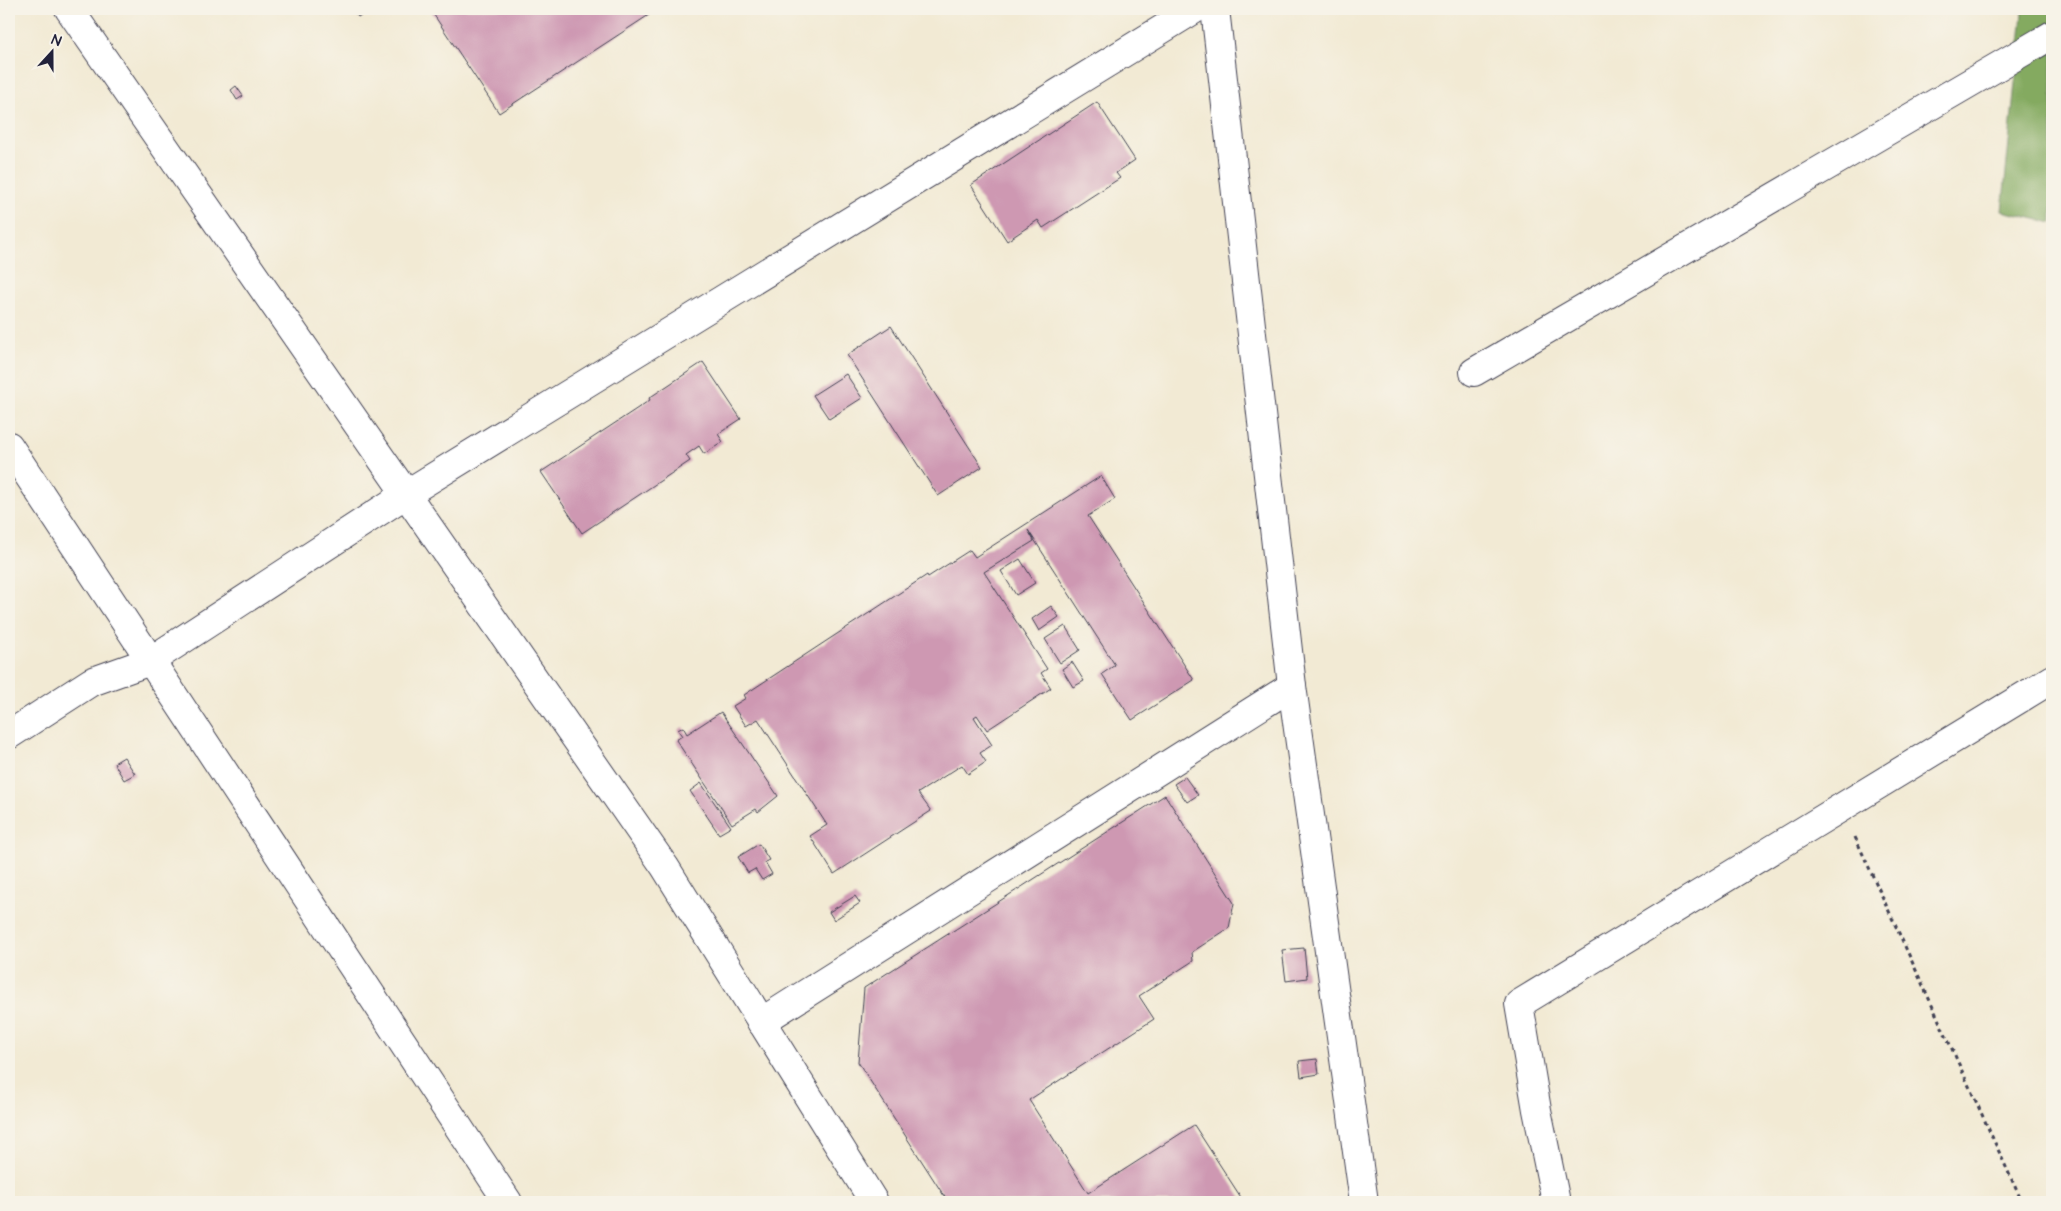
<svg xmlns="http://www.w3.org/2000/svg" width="2061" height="1211" font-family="'Architects Daughter',sans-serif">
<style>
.forest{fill:#84aa61;stroke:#53664e}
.building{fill:#ce98b2}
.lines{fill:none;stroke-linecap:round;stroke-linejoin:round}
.minor-casing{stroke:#414052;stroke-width:30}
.path{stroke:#414052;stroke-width:3;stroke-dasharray:4 4;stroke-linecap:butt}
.minor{stroke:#fff;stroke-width:28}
</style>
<rect width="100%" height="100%" fill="#f7f3e8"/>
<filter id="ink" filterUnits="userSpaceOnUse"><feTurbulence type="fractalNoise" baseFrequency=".02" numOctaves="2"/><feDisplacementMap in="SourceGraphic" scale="10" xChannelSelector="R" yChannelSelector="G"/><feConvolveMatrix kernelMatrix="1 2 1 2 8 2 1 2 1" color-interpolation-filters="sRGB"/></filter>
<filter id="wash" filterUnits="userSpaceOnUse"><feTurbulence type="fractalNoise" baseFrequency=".0096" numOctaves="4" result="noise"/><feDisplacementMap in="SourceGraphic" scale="20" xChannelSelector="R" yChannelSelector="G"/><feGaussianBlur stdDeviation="1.12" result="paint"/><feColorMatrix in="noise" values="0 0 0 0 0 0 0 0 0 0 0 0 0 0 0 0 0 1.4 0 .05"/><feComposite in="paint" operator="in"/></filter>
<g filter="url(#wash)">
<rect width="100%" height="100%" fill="#f2ead4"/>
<polygon class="forest" points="2020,9 2052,9 2052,223 2002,211 2022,14"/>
<g id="blocks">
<g class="building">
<polygon points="352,9 370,9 358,17"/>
<polygon points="430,9 658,9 499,113"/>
<polygon points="236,86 243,96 237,100 231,90"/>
<polygon points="1097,102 1135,160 1116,173 1120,178 1043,228 1038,220 1007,241 971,185"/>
<polygon points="891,326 982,467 938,496 847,355"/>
<polygon points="703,362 741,419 718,434 723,442 704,454 699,446 686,455 690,461 582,533 541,472 650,400 649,398"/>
<polygon points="846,374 862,398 829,419 813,395"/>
<polygon points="1101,476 1115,499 1088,516 1194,680 1132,720 1102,674 1115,665 1028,530 1034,541 984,572 1047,669 1041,673 1051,688 987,730 977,715 974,717 992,745 980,753 986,762 968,774 962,765 918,793 931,811 834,874 810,836 827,825 758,719 746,726 733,706 746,698 744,695 927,575 928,577 970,550 975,557"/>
<polygon points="1020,559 1035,583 1016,595 1001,571"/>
<polygon points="1051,606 1059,617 1039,631 1032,619"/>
<polygon points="1065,626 1080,650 1060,663 1045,639"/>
<polygon points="1072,662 1084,681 1073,687 1062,669"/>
<polygon points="721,712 778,796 758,812 756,809 732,824 676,740 682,736 678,730 683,727 687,734"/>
<polygon points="124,757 135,774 124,780 114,763"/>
<polygon points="1185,777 1198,795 1187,802 1174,784"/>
<polygon points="701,783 731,827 719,834 690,791"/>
<polygon points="1165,795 1234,903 1229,928 1192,952 1193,961 1139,996 1154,1019 1029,1100 1088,1193 1194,1125 1244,1202 948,1202 858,1062 864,988"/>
<polygon points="759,844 769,860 765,862 772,874 762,880 755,869 748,873 738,857"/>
<polygon points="855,896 860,903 834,920 829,912"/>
<polygon points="1304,948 1307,978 1286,981 1282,950"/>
<polygon points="1317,1059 1319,1074 1301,1077 1299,1061"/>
</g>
</g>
</g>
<g filter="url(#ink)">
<use href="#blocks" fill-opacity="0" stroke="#414052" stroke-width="1"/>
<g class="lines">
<g class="minor-casing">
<g id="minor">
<polyline points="69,9 665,867 874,1202"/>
<polyline points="1215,9 1292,686 1364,1202"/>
<polyline points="1474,372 2052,35"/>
<polyline points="9,446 508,1202"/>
<polyline points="9,735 91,682 150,661 406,494 1195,9"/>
<polyline points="761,1022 1292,686"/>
<polyline points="1556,1202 1537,1110 1519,1004 2052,679"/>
</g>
</g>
<polyline class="path" points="1855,837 2022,1202"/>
<use href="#minor" class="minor"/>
</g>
</g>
<rect width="2061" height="1211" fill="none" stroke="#f7f3e8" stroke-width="30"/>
<g transform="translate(52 52) rotate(21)" stroke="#f7f3e8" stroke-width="4" paint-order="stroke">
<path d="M0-4L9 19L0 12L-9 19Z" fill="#22223b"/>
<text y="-8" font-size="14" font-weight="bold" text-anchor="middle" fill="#22223b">N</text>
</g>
</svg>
